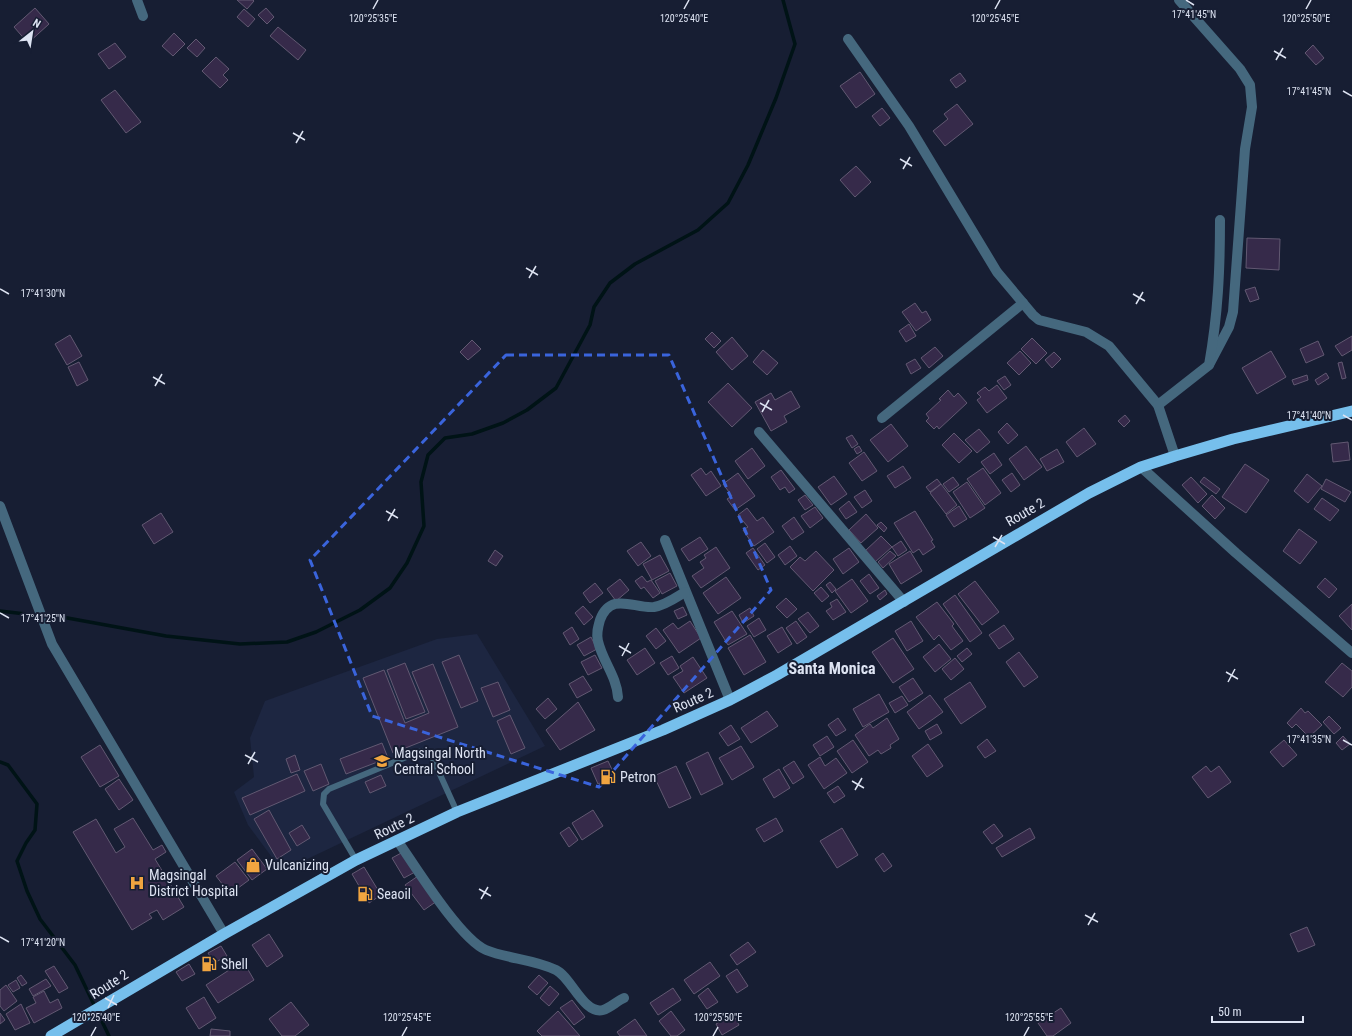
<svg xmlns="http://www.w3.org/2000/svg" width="1352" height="1036" font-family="'Roboto Condensed',sans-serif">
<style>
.built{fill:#1d2641}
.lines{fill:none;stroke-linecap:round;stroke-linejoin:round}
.stream{stroke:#001316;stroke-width:3.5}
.building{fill:#362a4a;stroke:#625972}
.service{stroke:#45687e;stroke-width:6}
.minor{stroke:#45687e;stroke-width:10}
.trunk{stroke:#76bfec;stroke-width:11}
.marked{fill:none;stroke:#3a64dc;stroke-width:3;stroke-dasharray:8 5;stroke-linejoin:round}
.ticks{fill:none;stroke:#dde3f2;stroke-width:1.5}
.labels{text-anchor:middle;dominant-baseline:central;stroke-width:4;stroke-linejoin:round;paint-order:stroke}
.street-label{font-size:14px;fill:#dde3f2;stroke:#171e33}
.poi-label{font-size:14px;fill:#dde3f2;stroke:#171e33;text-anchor:start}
.quarter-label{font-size:16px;font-weight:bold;fill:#dde3f2;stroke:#171e33}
.ticks-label{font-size:10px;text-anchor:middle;fill:#dde3f2;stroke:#171e33;stroke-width:4;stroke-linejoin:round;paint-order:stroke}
</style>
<rect width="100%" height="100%" fill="#171e33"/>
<polygon class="built" points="477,634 545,746 282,871 248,825 234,792 254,777 250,738 265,701 437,639"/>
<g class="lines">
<g class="stream">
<polyline points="0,611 34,615"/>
<polyline points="62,617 166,636 240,644 287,642 316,632 360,610 390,588 407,563 424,526 421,482 428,455 445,438 472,434 503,423 527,410 556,388 590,325 594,307 610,283 635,264 698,230 728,203 748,165 776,98 795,44 783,0"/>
<polyline points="0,762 8,765 37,804 35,830 26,843 17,861 27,891 40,919 75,965 109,1036"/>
</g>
</g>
<g class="building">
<polygon points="237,0 253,0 254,1 247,9"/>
<polygon points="35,8 49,24 28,43 14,27"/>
<polygon points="266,8 274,17 267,24 258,15"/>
<polygon points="244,9 255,19 248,27 237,17"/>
<polygon points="278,27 306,50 298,60 270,36"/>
<polygon points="174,33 185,44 173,56 162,46"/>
<polygon points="196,39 205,48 197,57 187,48"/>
<polygon points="115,43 126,57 109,69 98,54"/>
<polygon points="1313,45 1324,58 1316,65 1305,53"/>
<polygon points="216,57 229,69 223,75 228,80 220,88 202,71"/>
<polygon points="860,72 875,94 856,108 840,86"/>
<polygon points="960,73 966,81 956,88 950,80"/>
<polygon points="115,90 141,122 126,133 101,100"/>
<polygon points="957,104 973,124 945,146 933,131 948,119 944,114"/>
<polygon points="882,108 890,118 880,126 872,116"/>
<polygon points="856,166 871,182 855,197 840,180"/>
<polygon points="1247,238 1280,239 1279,270 1246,268"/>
<polygon points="1255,287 1259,299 1250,302 1245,290"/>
<polygon points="915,303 922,313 926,311 931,320 916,331 902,312"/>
<polygon points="909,324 916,336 906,342 899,331"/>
<polygon points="712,332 721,341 714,348 705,339"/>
<polygon points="70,335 82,356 67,365 55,344"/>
<polygon points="1352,336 1352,350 1342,356 1335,346"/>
<polygon points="732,337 748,356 732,370 716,352"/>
<polygon points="1032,338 1047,353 1036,364 1021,349"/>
<polygon points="472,340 481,349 468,360 460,352"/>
<polygon points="1318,341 1324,355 1306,363 1300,349"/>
<polygon points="935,347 943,356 929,368 921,358"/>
<polygon points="763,350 778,363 767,375 753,362"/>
<polygon points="1020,351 1031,363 1019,375 1007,363"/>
<polygon points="1271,351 1286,377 1257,394 1242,368"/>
<polygon points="1054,352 1061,359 1052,368 1045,360"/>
<polygon points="915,359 921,368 911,374 906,364"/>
<polygon points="79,362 88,380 77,386 68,367"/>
<polygon points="1342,362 1346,378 1342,379 1338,363"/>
<polygon points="1326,373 1329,378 1318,385 1315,380"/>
<polygon points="1307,375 1308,380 1294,385 1292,380"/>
<polygon points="1005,376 1011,385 1004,390 997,381"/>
<polygon points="728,383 752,408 732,427 708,402"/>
<polygon points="997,385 1007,398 987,413 977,400 981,397 977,393 985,387 989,391"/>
<polygon points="948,390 954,397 958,393 967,403 939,429 937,426 934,429 926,421 929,418 926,414 941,400 939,399"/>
<polygon points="791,391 800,407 784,416 787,422 771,431 755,402 771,393 775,400"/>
<polygon points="1125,415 1130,421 1124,427 1118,421"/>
<polygon points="1007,423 1018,435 1008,444 998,432"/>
<polygon points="891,424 908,446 888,462 870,440"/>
<polygon points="1084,428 1096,444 1077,457 1066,442"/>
<polygon points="979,429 990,442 977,453 965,440"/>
<polygon points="954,433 972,451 959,463 942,445"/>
<polygon points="852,435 858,444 852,448 846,438"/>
<polygon points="1348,442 1350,460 1333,462 1331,444"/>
<polygon points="859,446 862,451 857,454 854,449"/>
<polygon points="1026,446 1042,467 1024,480 1009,459"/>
<polygon points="752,448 765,466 748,479 735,461"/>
<polygon points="1057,449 1064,462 1047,471 1040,459"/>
<polygon points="864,452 877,471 862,481 849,463"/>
<polygon points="994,453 1002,465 990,474 981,462"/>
<polygon points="1245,464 1269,480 1246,513 1222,497"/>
<polygon points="903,466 911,478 895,488 887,476"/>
<polygon points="701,468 706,475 711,471 721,486 706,496 691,475"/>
<polygon points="983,468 1001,493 985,505 967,479"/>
<polygon points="781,470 795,489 789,493 785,487 780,490 771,477"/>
<polygon points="738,473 755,496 735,510 727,499 732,496 723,484"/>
<polygon points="1012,473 1020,485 1011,492 1002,480"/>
<polygon points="1307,474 1322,486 1308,503 1294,491"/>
<polygon points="834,476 847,494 831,505 818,487"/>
<polygon points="953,477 959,485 949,492 943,484"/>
<polygon points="1191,477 1207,494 1198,503 1182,485"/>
<polygon points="1204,477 1220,489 1216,494 1200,482"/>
<polygon points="937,479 941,484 930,492 926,487"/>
<polygon points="1326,479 1351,492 1345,502 1321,489"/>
<polygon points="967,482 985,508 970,518 953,492"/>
<polygon points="941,484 957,505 946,514 930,493"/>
<polygon points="865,490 872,501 862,508 854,497"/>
<polygon points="805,495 813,505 805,510 798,500"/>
<polygon points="1212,495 1225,508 1215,519 1202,506"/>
<polygon points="1322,498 1339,510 1330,521 1314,509"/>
<polygon points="849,501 857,512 846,519 839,509"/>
<polygon points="959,506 967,519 954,527 946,515"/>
<polygon points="815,507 823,518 810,528 801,516"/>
<polygon points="747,508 757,521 763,517 774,532 754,546 743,530 748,527 738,515"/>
<polygon points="915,511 933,540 931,541 935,547 923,555 919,549 913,553 894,523"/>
<polygon points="161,513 173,532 154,544 142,525"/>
<polygon points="866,514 878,528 861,543 849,530"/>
<polygon points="794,517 804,532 792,540 782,526"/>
<polygon points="881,522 887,528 884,532 877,525"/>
<polygon points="1299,529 1317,542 1300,564 1283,551"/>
<polygon points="881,536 892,547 875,562 865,551"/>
<polygon points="700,537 708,549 689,561 681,549"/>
<polygon points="901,541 907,550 898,556 892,547"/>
<polygon points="641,542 651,556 638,566 627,551"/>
<polygon points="765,543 775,557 767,563 757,549"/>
<polygon points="790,546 797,556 785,565 778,555"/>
<polygon points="716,547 730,568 701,588 692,576 704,568 700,562 706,558 704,555"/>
<polygon points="753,548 765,565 758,570 746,553"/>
<polygon points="849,548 859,562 843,574 833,559"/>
<polygon points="495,550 503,556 496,566 488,561"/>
<polygon points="816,551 834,570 813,591 790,567 800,557 805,561"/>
<polygon points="890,551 896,556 883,568 878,562"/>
<polygon points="910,551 922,571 901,584 889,564"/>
<polygon points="660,555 669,571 652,580 643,564"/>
<polygon points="670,573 677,586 662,594 655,581"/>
<polygon points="869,574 879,588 870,594 860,581"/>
<polygon points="642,576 647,582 651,580 660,593 653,598 644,587 641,589 635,581"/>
<polygon points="726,577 741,598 718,614 703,593"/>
<polygon points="1325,578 1337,589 1329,598 1317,587"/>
<polygon points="620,579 629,590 616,601 607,589"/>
<polygon points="852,579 868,601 851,613 835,591"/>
<polygon points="975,581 999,612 982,625 958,594"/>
<polygon points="830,582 836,589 832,593 826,585"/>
<polygon points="595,583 603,593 590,603 583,593"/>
<polygon points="821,587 829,596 822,602 814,593"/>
<polygon points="885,590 887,594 880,600 877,596"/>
<polygon points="955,595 982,633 970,642 943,604"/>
<polygon points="786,598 797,609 787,618 776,607"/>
<polygon points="837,599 846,612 833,620 826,611 832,607 830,603"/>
<polygon points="937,602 954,624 952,626 963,641 951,650 939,635 934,640 916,617"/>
<polygon points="1352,604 1352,630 1339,616"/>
<polygon points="583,606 593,617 584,625 575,613"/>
<polygon points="683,607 687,615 678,619 674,611"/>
<polygon points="750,608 754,616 743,623 739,615"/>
<polygon points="732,611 747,634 728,645 714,622"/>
<polygon points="808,612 819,626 810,633 798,619"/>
<polygon points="759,618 766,630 754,637 747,626"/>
<polygon points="690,621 701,638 679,653 663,630 673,623 678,629"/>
<polygon points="796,621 807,637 797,644 786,628"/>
<polygon points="911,621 923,641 907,651 895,631"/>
<polygon points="1004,625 1014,639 999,649 989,635"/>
<polygon points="572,627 579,639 570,645 563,633"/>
<polygon points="782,627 792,644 778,653 767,636"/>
<polygon points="656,628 666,641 656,649 646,636"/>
<polygon points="750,635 766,662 744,675 728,648"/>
<polygon points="591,637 597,649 584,656 577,645"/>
<polygon points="893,638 914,669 893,683 872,652"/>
<polygon points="939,644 951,659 935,672 923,657"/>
<polygon points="645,648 655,663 637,675 627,660"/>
<polygon points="967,648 972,654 962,662 957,656"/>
<polygon points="1019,652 1038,677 1024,687 1006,662"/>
<polygon points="459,655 478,701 461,708 442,662"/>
<polygon points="595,655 602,668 588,675 581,662"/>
<polygon points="672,656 679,668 668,675 660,663"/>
<polygon points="693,657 707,678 684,693 673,677 683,671 680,666"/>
<polygon points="955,658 964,669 951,680 942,669"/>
<polygon points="405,663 425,712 406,719 387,670"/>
<polygon points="1342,663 1352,671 1352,687 1343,697 1325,682"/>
<polygon points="433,664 458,727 393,753 363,678 384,670 405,723 429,713 412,672"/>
<polygon points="583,676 592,690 577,698 569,684"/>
<polygon points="913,678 923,693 909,702 899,687"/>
<polygon points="498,682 510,710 493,717 481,688"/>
<polygon points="970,682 986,707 961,724 944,699"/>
<polygon points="879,694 889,712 863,727 853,709"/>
<polygon points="930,695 943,712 919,729 907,712"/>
<polygon points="902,696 908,705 895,713 889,703"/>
<polygon points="548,698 557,709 545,719 536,709"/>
<polygon points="578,702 595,730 560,750 546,730"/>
<polygon points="1301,708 1305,713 1308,711 1322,725 1309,737 1296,724 1292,728 1287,723"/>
<polygon points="767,711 778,726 751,743 741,728"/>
<polygon points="510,715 525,748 511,754 497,721"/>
<polygon points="1329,716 1341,728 1334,734 1323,722"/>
<polygon points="838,718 846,730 836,736 828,725"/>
<polygon points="887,718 899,739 890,745 891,748 881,754 878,750 869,756 855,735 870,724 873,728"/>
<polygon points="937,724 942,733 930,740 925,731"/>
<polygon points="731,725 740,739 728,746 719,733"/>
<polygon points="827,736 834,747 820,756 813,745"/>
<polygon points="1343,736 1350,744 1342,750 1336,743"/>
<polygon points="987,739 996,751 985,758 977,747"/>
<polygon points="853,740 868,762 852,773 837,751"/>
<polygon points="1284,740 1297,755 1283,767 1270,752"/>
<polygon points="382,743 388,758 346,774 340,759"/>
<polygon points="928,744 943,766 927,777 912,756"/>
<polygon points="100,745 119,776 100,787 81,757"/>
<polygon points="741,746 754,767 732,780 719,758"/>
<polygon points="708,752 723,784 701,795 686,763"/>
<polygon points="295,755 300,770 291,773 286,759"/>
<polygon points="820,757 825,766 836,758 847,773 824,789 808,765"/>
<polygon points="608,761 615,776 598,784 591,768"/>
<polygon points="794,761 804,777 793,784 783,768"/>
<polygon points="321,764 329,784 313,791 304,771"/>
<polygon points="676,766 691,798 669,808 654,776"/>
<polygon points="1206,766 1211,772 1219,766 1231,782 1208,798 1192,777"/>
<polygon points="779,769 790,788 774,798 763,779"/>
<polygon points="297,774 305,791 250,815 242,798"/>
<polygon points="381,775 386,786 370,793 365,782"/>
<polygon points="119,779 133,800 119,810 105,789"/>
<polygon points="838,786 845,796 834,803 827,793"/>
<polygon points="269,810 291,850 277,859 254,819"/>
<polygon points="593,810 603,826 582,840 572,823"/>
<polygon points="133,818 153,850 162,845 166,852 155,859 184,907 163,920 157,910 149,914 152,918 132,930 73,832 96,819 116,853 125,847 114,829"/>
<polygon points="776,818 783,831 764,842 756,829"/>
<polygon points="994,824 1003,836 992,844 983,832"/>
<polygon points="302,825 310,838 297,846 289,833"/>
<polygon points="569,827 578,840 569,847 560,833"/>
<polygon points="842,828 858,855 837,868 820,841"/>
<polygon points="1030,828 1035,838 1002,857 996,848"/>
<polygon points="252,849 267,869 252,880 237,860"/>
<polygon points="403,852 415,872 404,878 392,858"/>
<polygon points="883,853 892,866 884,872 875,859"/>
<polygon points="235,862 249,880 230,894 216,876"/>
<polygon points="364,867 381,895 369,903 352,874"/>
<polygon points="418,876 437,901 424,910 405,885"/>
<polygon points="1307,927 1315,945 1298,952 1290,934"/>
<polygon points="269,934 283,956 267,967 252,945"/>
<polygon points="748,942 756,952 737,965 730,955"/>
<polygon points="221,946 227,956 214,963 208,953"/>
<polygon points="243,961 254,980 218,1003 206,985"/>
<polygon points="710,962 720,976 694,994 684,980"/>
<polygon points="189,964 195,974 182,981 176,972"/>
<polygon points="54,966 68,988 59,993 45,971"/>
<polygon points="737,969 748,986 737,993 726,976"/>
<polygon points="21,975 27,983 22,986 17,978"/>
<polygon points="539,975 548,983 537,995 528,987"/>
<polygon points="46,979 51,986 33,996 29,989"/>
<polygon points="16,980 20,988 13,992 8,985"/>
<polygon points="6,985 17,1001 4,1011 0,1006 0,990"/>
<polygon points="550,986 559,994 549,1006 540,998"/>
<polygon points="673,988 681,1000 658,1015 650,1003"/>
<polygon points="708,988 718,1002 707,1009 698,996"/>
<polygon points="44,991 50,1003 58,999 62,1008 34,1023 26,1008 36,1003 33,997"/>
<polygon points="204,997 216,1018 199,1029 186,1008"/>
<polygon points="572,1000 585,1017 574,1025 560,1008"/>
<polygon points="291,1002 309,1025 295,1036 282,1036 269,1019"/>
<polygon points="21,1004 30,1023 15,1030 6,1014"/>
<polygon points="1061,1008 1071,1023 1053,1036 1047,1036 1038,1023"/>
<polygon points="558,1011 580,1036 542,1036 537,1031"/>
<polygon points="671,1011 685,1030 677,1036 671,1036 659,1021"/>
<polygon points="0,1013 5,1020 0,1024"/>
<polygon points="733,1014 739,1025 722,1035 716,1024"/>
<polygon points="635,1019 647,1036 620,1036 617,1032"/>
<polygon points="211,1029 230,1031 230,1036 210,1036"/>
</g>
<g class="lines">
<polyline class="service" points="356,860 323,804 324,794 329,789 421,751 429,755 433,759 457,812"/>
<g class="minor">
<polyline points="137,0 143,16"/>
<polyline points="1179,0 1240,69 1250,85 1252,107 1245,149 1233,312 1229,327 1209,365"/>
<polyline points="848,39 909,126 997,272 1033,315 1039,320 1086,332 1109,346 1158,405 1175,456"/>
<path d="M1158,405L1209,365C1218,314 1220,271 1220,220"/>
<polyline points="882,418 1023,303"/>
<polyline points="759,432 904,602"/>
<polyline points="1141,467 1236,553 1352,653"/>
<polyline points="0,506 52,644 224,934"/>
<polyline points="665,540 730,700"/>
<path d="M618,697C617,677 602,660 598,641C596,634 598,627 600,620C611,591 634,609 654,607C666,605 675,598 685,592"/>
<path d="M397,840C415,866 460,939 486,950C508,959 533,959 556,970C571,977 584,1015 603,1010C610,1008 617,1001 624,998"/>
</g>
<polyline class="trunk" points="51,1036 224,934 356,860 457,812 663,730 730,700 777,675 1089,493 1141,467 1175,456 1233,439 1352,411"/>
</g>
<path class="marked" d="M506,355H669L771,590L599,787L372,716L310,560Z"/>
<path class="ticks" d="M1186,0L1194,5M373,9L378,0M684,9L689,0M995,9L1000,0M1306,9L1311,0M1274,51L1286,58M1276,60L1283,48M1343,91L1352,96M293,133L305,140M296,143L303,131M900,159L912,166M903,169L910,157M526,268L538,275M529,278L536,266M0,289L9,294M1133,294L1145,301M1136,304L1143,292M153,377L165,384M155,386L162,374M760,403L772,410M762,412L769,400M1343,415L1352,420M386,511L398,518M388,521L395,509M993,537L1005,544M995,547L1002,535M0,613L9,618M619,646L631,653M622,656L629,643M1226,672L1238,679M1228,682L1235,669M1343,740L1352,745M245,755L258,762M248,764L255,752M852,781L864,788M855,790L862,778M479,889L491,896M481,899L488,887M1085,915L1098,922M1088,925L1095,913M0,937L9,942M105,998L117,1005M108,1008L114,995M91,1036L96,1027M402,1036L407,1027M713,1036L718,1027M1024,1036L1029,1027"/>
<defs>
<g id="school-bare" transform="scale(1.2)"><path d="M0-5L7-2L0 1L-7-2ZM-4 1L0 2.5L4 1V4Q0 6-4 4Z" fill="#f1a540" stroke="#171e33" stroke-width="2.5" paint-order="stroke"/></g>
<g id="fuel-bare" transform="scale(1.2)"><path d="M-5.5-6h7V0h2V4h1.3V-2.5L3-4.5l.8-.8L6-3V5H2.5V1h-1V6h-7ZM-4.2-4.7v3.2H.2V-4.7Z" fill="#f1a540" stroke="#171e33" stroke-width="2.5" paint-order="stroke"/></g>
<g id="shop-bare" transform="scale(1.2)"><path d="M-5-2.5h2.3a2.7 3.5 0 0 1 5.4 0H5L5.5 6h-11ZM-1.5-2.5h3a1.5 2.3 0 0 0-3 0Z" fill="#f1a540" stroke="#171e33" stroke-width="2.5" paint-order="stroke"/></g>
<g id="hospital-bare" transform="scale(1.2)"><path d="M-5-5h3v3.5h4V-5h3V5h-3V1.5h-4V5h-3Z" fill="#f1a540" stroke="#171e33" stroke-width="2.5" paint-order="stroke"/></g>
</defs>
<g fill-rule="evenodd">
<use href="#school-bare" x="382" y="761"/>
<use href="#fuel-bare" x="608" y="777"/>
<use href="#shop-bare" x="253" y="865"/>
<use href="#hospital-bare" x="137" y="883"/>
<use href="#fuel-bare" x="365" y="894"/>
<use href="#fuel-bare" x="209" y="964"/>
</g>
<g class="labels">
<g class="street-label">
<text transform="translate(1025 512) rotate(-30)">Route 2</text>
<text transform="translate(693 700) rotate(-24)">Route 2</text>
<text transform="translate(394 826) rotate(-26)">Route 2</text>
<text transform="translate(109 984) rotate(-32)">Route 2</text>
</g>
<g class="poi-label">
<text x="394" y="753">Magsingal North<tspan x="394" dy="16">Central School</tspan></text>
<text x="620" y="777">Petron</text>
<text x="265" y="865">Vulcanizing</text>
<text x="149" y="875">Magsingal<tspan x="149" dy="16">District Hospital</tspan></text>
<text x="377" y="894">Seaoil</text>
<text x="221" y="964">Shell</text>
</g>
<g class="quarter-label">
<text x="832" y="668">Santa Monica</text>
</g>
</g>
<g class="ticks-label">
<text x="1194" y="18">17°41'45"N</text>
<text x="373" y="22">120°25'35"E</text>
<text x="684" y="22">120°25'40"E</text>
<text x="995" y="22">120°25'45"E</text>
<text x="1306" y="22">120°25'50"E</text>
<text x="1309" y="95">17°41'45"N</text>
<text x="43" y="297">17°41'30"N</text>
<text x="1309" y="419">17°41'40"N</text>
<text x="43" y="622">17°41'25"N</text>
<text x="1309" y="743">17°41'35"N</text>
<text x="43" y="946">17°41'20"N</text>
<text x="96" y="1021">120°25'40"E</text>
<text x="407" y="1021">120°25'45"E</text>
<text x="718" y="1021">120°25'50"E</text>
<text x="1029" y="1021">120°25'55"E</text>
</g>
<g transform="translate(32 32) rotate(30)" stroke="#171e33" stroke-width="3" paint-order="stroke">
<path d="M0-3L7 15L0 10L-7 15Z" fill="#dde3f2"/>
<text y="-6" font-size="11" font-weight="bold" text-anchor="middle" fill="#dde3f2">N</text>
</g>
<path d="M1212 1016v6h91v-6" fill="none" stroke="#dde3f2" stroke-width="2"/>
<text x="1218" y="1016" font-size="12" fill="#dde3f2" stroke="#171e33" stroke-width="3" paint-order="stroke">50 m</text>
</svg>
